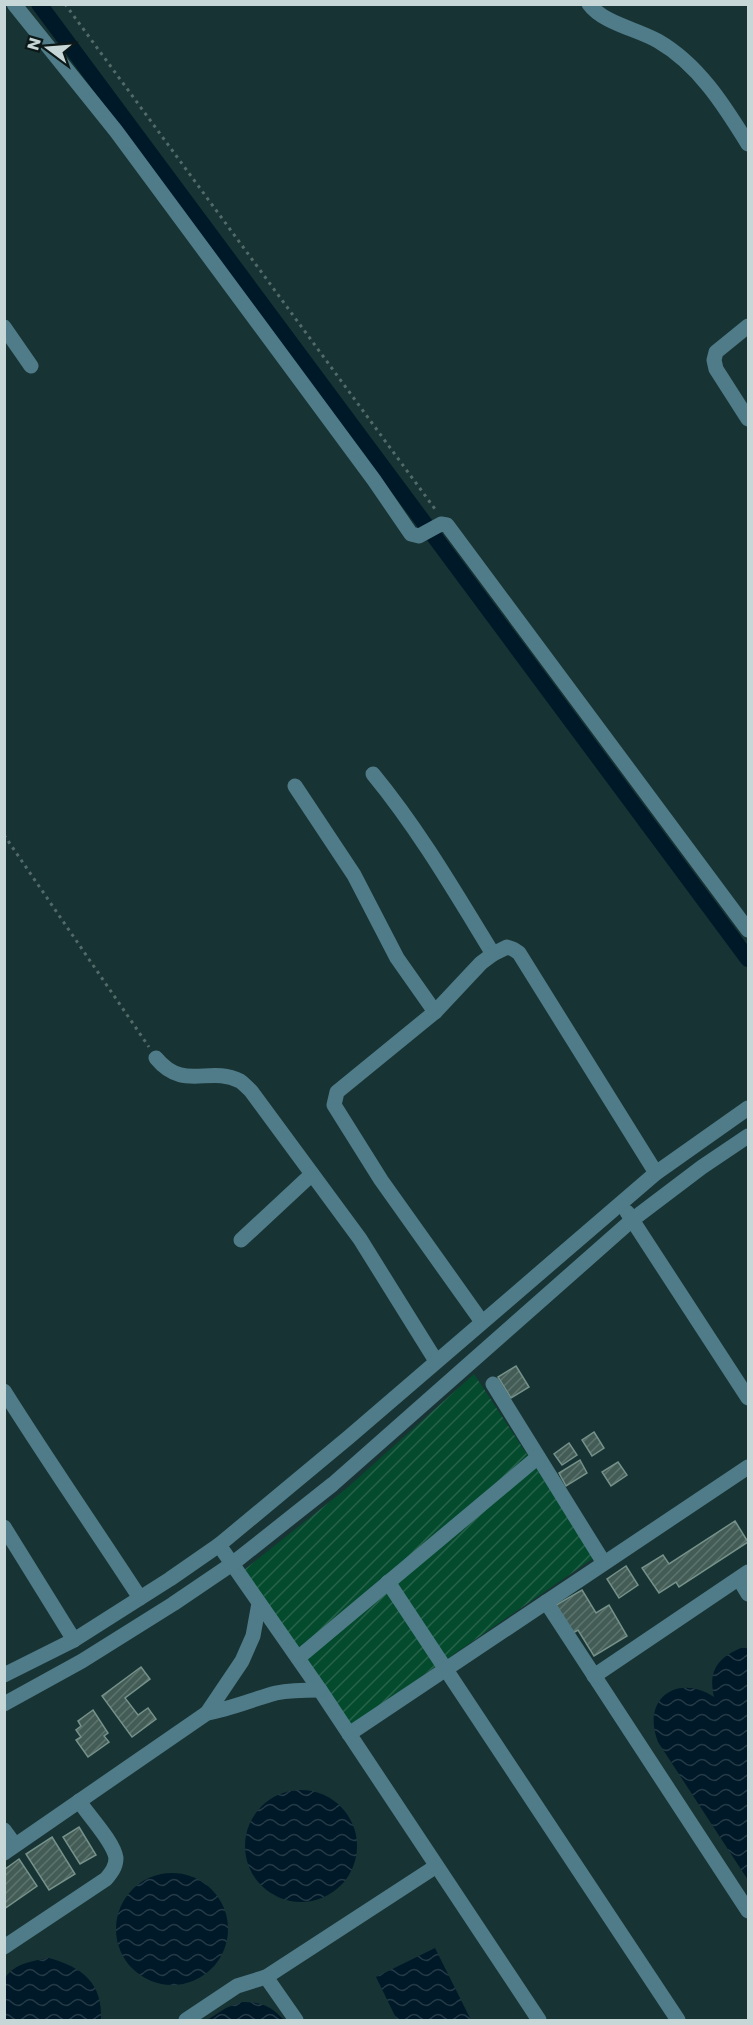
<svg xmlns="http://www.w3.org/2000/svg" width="753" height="2025" font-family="Poppins,sans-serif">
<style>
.garden{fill:url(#garden-furrows)}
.water{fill:url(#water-waves)}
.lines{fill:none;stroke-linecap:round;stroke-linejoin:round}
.canal{stroke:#001928;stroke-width:16}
.building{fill:url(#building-hatch);stroke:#75918a;stroke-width:1.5}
.path{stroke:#536a6a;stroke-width:3;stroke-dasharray:3 4.5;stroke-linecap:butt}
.minor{stroke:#4f7c88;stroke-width:15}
</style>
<defs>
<pattern id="garden-furrows" width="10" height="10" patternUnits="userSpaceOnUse" patternTransform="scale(1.5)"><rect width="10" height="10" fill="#044a2d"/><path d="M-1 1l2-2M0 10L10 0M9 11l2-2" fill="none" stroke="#27634b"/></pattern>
<pattern id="water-waves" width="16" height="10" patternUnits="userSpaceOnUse" patternTransform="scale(1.5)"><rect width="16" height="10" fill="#001928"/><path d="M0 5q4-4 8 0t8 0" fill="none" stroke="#243a46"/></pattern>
<pattern id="building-hatch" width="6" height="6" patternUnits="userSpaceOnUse" patternTransform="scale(1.5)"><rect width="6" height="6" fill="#435c56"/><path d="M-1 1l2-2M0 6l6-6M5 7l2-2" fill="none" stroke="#5d736e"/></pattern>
</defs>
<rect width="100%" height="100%" fill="#183333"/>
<polygon class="garden" points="474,1374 595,1557 351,1725 244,1570 347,1488"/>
<g class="water">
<path d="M741,1648H748V1880L658,1742C641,1699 677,1673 714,1697C708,1672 717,1658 741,1648Z"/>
<circle cx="301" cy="1846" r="56"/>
<circle cx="172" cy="1929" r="56"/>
<polygon points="435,1948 471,2020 397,2020 376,1977"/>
<path d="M49,1958C82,1967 103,1983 101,2020H5V1978C15,1963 33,1961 49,1958Z"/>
<path d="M241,2002C262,2002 270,2005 284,2020H207L226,2008Z"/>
</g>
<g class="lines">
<polyline class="canal" points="39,4 748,959"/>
</g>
<g class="building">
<polygon points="516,1366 529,1387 511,1398 498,1377"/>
<polygon points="594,1432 604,1448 592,1456 582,1440"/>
<polygon points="569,1443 577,1455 562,1465 554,1454"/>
<polygon points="580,1460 587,1473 566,1486 559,1473"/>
<polygon points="618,1462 627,1475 611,1486 602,1472"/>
<polygon points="735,1521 748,1542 679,1587 676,1582 659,1593 642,1568 663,1555 669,1564"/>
<polygon points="626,1566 638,1585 619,1598 607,1579"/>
<polygon points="582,1590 596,1613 609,1605 627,1636 594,1656 578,1630 573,1633 556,1605"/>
<polygon points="141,1667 150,1679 125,1698 138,1715 148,1708 156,1719 132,1737 102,1696"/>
<polygon points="93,1710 108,1733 104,1736 109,1742 88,1757 76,1740 81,1737 76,1730 81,1726 78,1721"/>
<polygon points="79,1827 96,1855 80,1864 63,1837"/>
<polygon points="52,1837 75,1874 49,1890 26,1854"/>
<polygon points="19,1859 37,1886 4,1909 4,1870"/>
</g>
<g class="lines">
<g class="path">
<polyline points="65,4 435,509"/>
<polyline points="4,835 149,1047"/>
</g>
<g class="minor">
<polyline points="14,4 116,131 374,480 411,534 419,536 441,524 447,525 748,930"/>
<path d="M589,4C603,23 637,29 658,41C698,64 724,105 748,144"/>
<polyline points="748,326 716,352 714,360 716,369 748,419"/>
<polyline points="4,327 31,366"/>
<path d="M373,774C419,830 455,892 493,954"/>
<polyline points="295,786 354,875 397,958 435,1012"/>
<path d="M156,1058C184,1092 209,1065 240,1081C244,1084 248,1088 251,1091L360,1239L436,1361"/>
<polyline points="627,1212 748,1398"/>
<polyline points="241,1240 312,1174"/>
<polyline points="482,1322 381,1180 334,1105 337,1092 435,1012 481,963 493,954 507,947 513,949 519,953 656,1173"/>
<polyline points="493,1384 604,1563"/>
<path d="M4,1391C48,1461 95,1529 140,1598"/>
<polyline points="4,1527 74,1640"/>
<polyline points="219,1545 320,1690 539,2020"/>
<polyline points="739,1579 748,1594"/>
<polyline points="388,1582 678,2020"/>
<polyline points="546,1602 748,1911"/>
<path d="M259,1603L253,1636L242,1661L207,1713C231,1709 253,1699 276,1693C291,1690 305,1690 320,1690"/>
<polyline points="298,1658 538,1457"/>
<polyline points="4,1675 74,1640 170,1579 219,1545 349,1437 656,1173 748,1108"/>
<polyline points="594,1676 748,1572"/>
<polyline points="4,1704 82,1661 173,1604 232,1564 333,1484 632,1220 702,1167 748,1136"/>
<polyline points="349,1734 748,1467"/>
<polyline points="4,1830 15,1845"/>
<polyline points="4,1853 207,1713"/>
<path d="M4,1947L106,1879C111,1873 116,1867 116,1858C114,1842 88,1815 79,1801"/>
<polyline points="266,1977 296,2020"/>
<polyline points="186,2020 237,1986 266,1977 435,1867"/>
</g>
</g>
<rect width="753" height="2025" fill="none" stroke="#c7d7d7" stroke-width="12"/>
<g transform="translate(48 48) rotate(286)" stroke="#0d1818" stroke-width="4.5" paint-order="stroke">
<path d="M0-4.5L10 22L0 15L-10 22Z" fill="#c7d7d7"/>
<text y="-9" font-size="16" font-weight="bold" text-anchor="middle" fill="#c7d7d7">N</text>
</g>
</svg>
